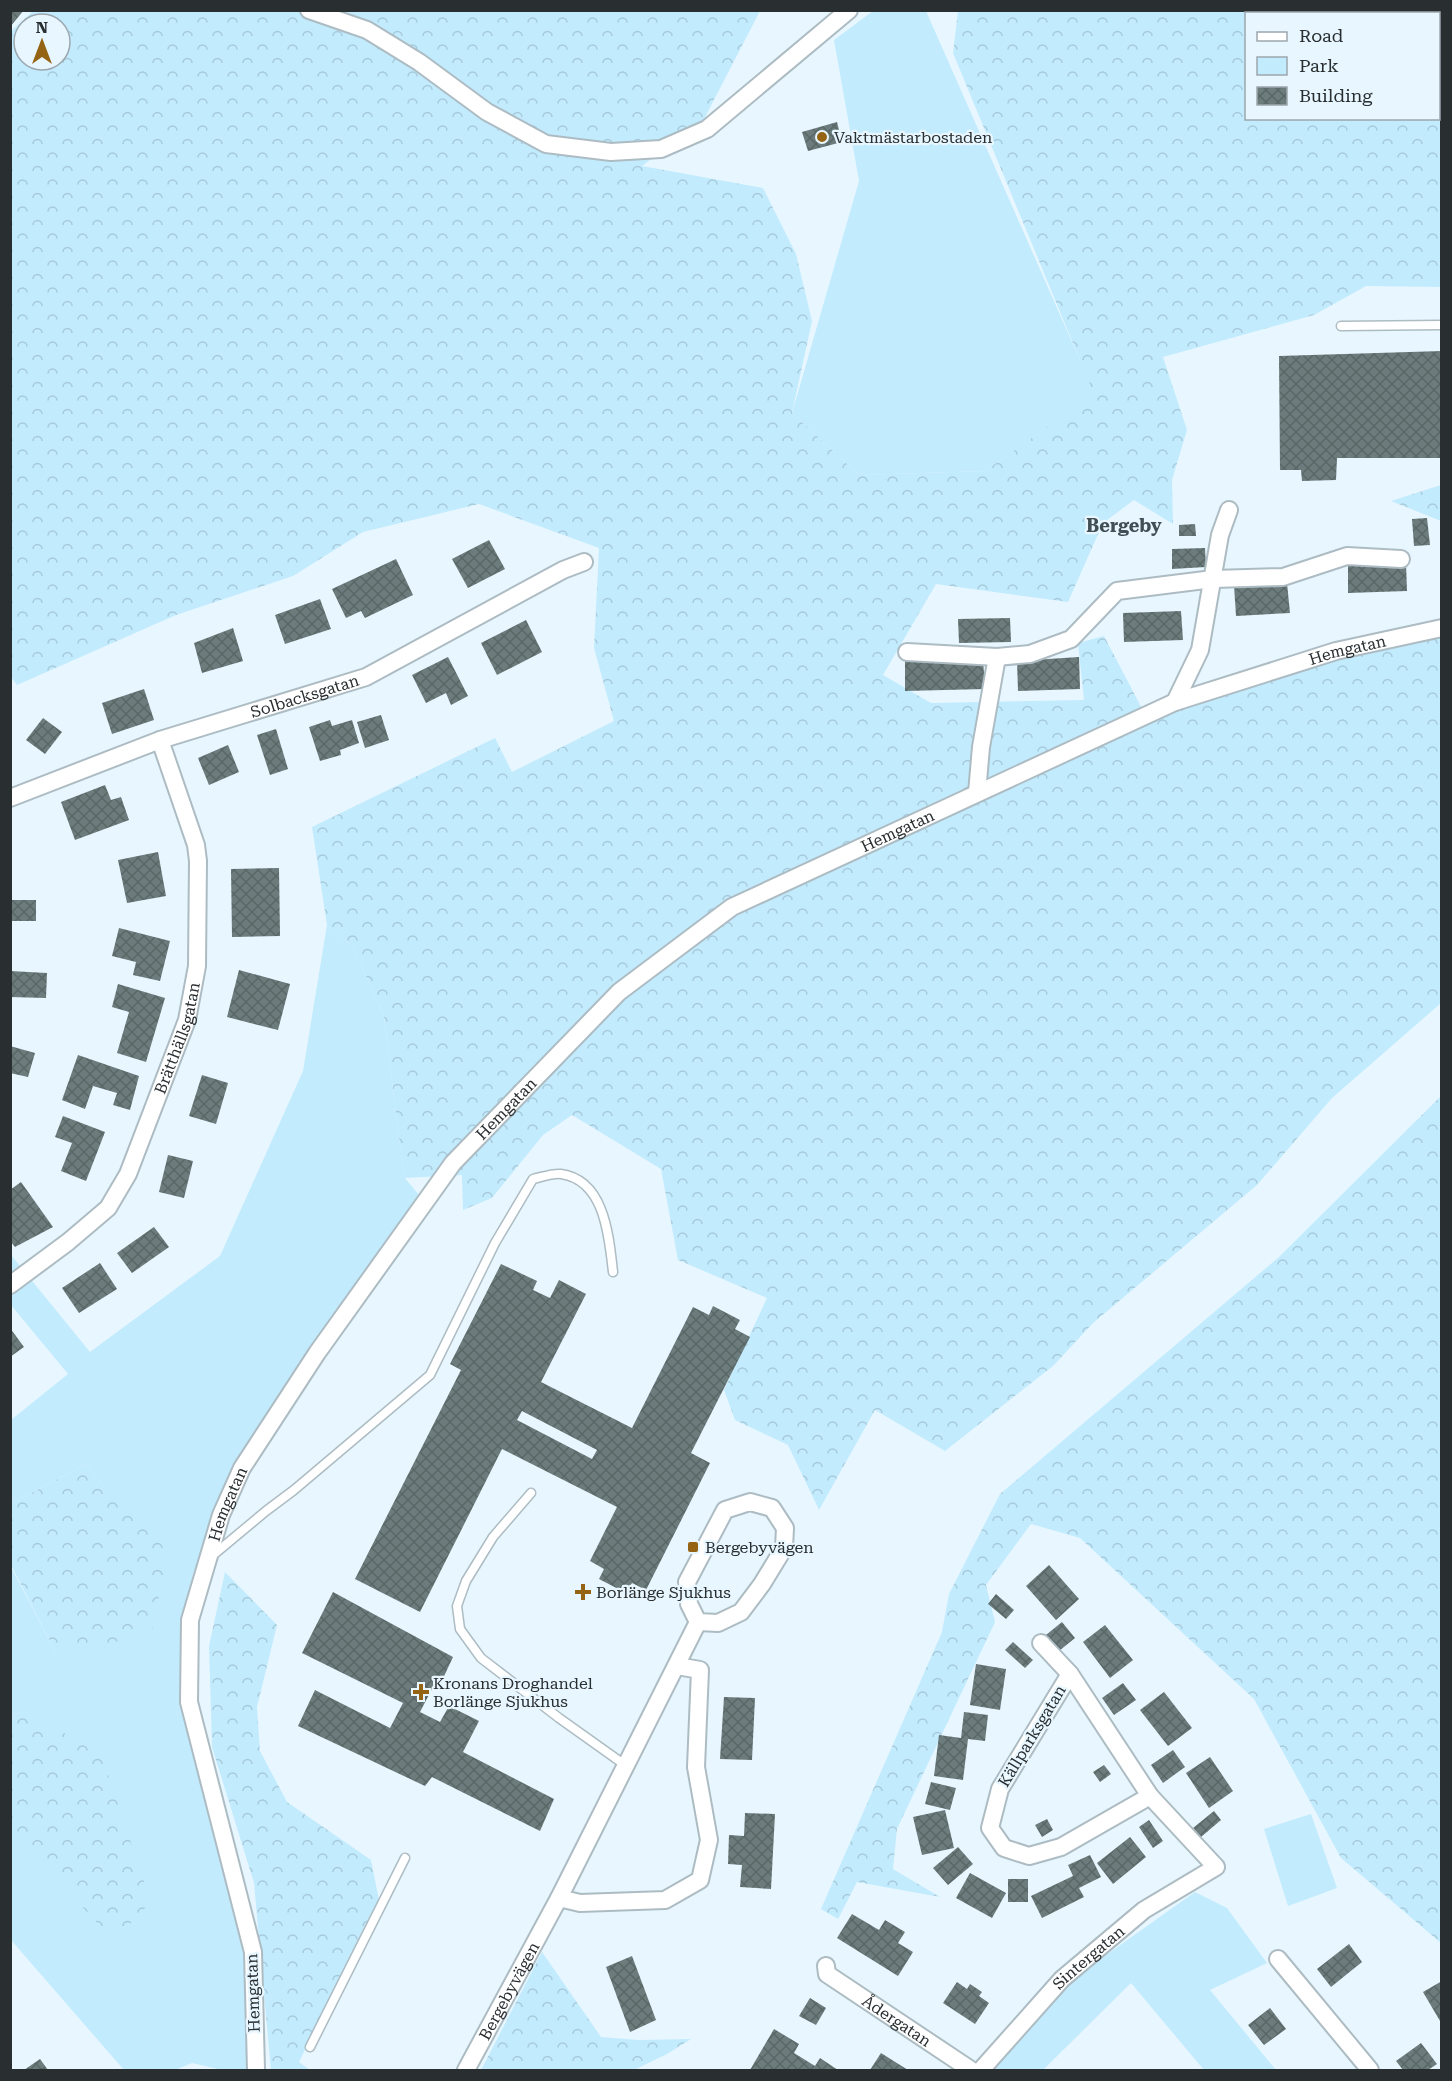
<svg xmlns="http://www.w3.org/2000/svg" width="1452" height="2081" font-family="'Roboto Serif',serif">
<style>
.green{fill:#c2ebfe}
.forest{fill:url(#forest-crowns);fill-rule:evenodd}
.building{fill:url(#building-cross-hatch);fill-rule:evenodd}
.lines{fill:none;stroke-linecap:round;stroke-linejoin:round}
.service-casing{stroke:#adbcc3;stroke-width:11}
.minor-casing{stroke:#adbcc3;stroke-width:20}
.service{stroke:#fff;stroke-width:8}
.minor{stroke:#fff;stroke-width:16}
.poi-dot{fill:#946313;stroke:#e8f7ff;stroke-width:2}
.labels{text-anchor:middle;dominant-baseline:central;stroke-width:4.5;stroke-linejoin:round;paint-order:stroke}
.poi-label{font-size:16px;fill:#292e31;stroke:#e8f7ff;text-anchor:start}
.street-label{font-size:16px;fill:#292e31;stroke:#e8f7ff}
.neighbourhood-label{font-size:18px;font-weight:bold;fill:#414e54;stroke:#e8f7ff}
</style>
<defs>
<pattern id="forest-crowns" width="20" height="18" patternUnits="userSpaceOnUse" patternTransform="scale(1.5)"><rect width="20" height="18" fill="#c2ebfe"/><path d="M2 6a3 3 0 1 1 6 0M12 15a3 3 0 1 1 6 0" fill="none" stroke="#a7cada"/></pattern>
<pattern id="building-cross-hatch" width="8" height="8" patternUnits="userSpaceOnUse" patternTransform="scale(1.5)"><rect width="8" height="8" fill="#6c7c7c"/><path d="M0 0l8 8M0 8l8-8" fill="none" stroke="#596666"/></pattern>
</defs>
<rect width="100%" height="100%" fill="#e8f7ff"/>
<g class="green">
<polygon points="873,11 926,11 1095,394 985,471 859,475 792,413 859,181 834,40"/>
<polygon points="327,925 353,947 384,1016 404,1177 419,1195 235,1466 193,1574 184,1621 183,1705 245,1950 249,2070 222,2070 192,2063 175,2070 124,2070 11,1940 11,1831 13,1832 24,1710 11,1718 10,1565 56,1653 107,1491 86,1464 11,1504 11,1420 68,1374 11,1305 11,1255 90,1352 220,1256 303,1071"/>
<polygon points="1311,1814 1337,1888 1288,1906 1264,1829"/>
<polygon points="1195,1892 1227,1908 1267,1963 1210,1990 1276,2070 1204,2070 1131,1983 1043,2070 991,2070 1068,1982"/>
</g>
<g class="forest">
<path d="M33,11H760L704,119L642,166L763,188L796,254L812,321L792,413L859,475L985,471L1094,394L953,53L958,11H1441V287L1366,286L1314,315L1163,357L1187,430L1172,480L1173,524L1134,500L1103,523L1068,602L936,584L883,675L931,703L1084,700L1078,643L1104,636L1148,720L1338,657L1441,636V1003L1332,1098L1257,1185L1093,1323L1053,1366L945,1451L875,1410L819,1510L788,1445L735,1420L724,1390L767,1298L678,1260L661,1169L572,1115L543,1135L492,1198L463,1210L462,1175L404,1178L384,1016L353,947L327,925L312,827L495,738L512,772L614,721L594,648L599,548L479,504L363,532L293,576L176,615L17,685L11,677L10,32ZM1246,14H1438V118H1246ZM24,24H60V60H24Z"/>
<polygon points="1441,485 1441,521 1391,501"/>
<polygon points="1441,1096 1441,1943 1341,1858 1254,1699 1080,1538 1031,1524 986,1585 995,1622 897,1829 893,1869 940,1897 857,1882 838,1919 821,1909 942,1632 949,1594 1000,1494 1279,1257"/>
<polygon points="86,1464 107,1491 168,1551 151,1635 56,1653 11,1565 11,1504"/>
<polygon points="225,1572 277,1625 257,1707 260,1751 287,1802 371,1860 379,1900 299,2062 310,2070 271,2070 254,1883 212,1747 209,1646"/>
<polygon points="24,1710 101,1754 151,1902 126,1928 102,1928 11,1831 11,1718"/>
<polygon points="542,1952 601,2037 638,2040 691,2039 667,2054 634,2070 481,2070"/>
</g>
<g class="building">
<polygon points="10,10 24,10 10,27"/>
<polygon points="837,122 842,142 808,151 802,132"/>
<polygon points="1442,351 1442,458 1337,458 1336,480 1302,481 1301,470 1280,470 1279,356"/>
<polygon points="1427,518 1430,545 1414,546 1412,519"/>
<polygon points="1195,524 1196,536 1179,536 1179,525"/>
<polygon points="489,540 505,569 468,588 452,559"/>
<polygon points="1205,548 1206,567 1172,569 1172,549"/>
<polygon points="396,559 413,595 365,618 361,611 346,618 332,589"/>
<polygon points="1406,563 1407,591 1348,593 1348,564"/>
<polygon points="1287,583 1290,613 1236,616 1234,585"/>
<polygon points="320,599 331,629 285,644 275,615"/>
<polygon points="1181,611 1183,640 1124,642 1123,613"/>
<polygon points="1010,618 1011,642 959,643 958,619"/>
<polygon points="526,620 542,652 497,675 481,643"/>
<polygon points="233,628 243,661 202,673 194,643"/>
<polygon points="448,657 468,696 451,705 446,693 426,703 412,675"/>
<polygon points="1079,657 1080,689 1018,691 1017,661"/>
<polygon points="983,658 985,689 905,691 905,661"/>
<polygon points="144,689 154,720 112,734 102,703"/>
<polygon points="381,715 389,740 365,748 357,722"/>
<polygon points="43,718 62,732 45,754 26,740"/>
<polygon points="330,720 332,726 352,720 359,743 340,750 341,755 320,761 309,727"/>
<polygon points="276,729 288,769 270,775 257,735"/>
<polygon points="228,745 239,772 209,785 198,758"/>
<polygon points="105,785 111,800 121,797 129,820 75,840 61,802"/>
<polygon points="158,852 166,896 127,903 118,860"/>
<polygon points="279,868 280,936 232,937 231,869"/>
<rect x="10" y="900" width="26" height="21"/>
<polygon points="119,928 170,941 160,981 133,975 136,962 112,956"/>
<polygon points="239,970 290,984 278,1030 227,1017"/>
<polygon points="10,971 47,973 46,998 10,997"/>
<polygon points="118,984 165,998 146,1062 117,1053 129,1012 112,1007"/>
<polygon points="10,1046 35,1053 28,1077 10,1073"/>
<polygon points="78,1055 139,1076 130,1110 113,1105 117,1093 93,1086 85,1109 62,1100"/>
<polygon points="202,1075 228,1083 216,1124 189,1116"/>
<polygon points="63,1116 105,1132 86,1181 61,1171 72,1143 55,1137"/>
<polygon points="168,1155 193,1161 184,1198 159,1192"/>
<polygon points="21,1182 53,1227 15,1247 10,1241 10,1190"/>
<polygon points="154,1227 169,1247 132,1273 117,1253"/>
<polygon points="100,1263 117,1289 79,1313 62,1288"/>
<path d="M501,1264L537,1281L533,1290L550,1298L559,1280L586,1294L541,1382L632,1428L693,1307L709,1315L713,1306L740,1320L735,1329L750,1337L691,1453L710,1463L646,1590L632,1583L626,1593L599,1579L604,1569L590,1561L617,1507L502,1449L420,1612L355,1579L461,1370L450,1364ZM522,1411L597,1450L592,1459L517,1420Z"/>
<polygon points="10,1328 24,1347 10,1357"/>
<polygon points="1049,1565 1079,1599 1056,1620 1026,1586"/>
<polygon points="333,1592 453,1657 439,1687 434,1685 420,1712 440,1722 449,1706 479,1721 463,1752 554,1799 540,1831 432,1777 425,1786 298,1726 315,1690 390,1728 403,1703 302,1653"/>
<polygon points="996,1594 1014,1610 1006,1619 988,1604"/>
<polygon points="1062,1622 1075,1638 1054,1655 1041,1639"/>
<polygon points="1105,1625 1133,1660 1110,1678 1083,1642"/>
<polygon points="1013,1642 1033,1660 1025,1668 1005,1650"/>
<polygon points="976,1664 1006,1669 1000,1710 970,1705"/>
<polygon points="1123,1683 1136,1700 1114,1715 1102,1698"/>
<polygon points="1164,1692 1192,1728 1168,1746 1140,1710"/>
<polygon points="724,1697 755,1698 752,1760 720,1759"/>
<polygon points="964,1712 988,1715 985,1741 968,1739 963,1780 934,1776 939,1735 961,1738"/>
<polygon points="1173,1750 1185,1767 1163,1783 1151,1765"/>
<polygon points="1210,1757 1233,1791 1209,1808 1186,1773"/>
<polygon points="1104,1765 1111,1774 1100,1782 1093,1772"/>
<polygon points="931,1782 956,1788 950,1810 925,1804"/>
<polygon points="945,1810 954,1848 922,1855 913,1817"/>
<polygon points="1214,1811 1221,1820 1201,1837 1193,1828"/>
<polygon points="745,1813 775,1814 771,1889 740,1887 742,1865 728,1864 729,1835 744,1836"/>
<polygon points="1047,1819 1053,1830 1042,1837 1035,1825"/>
<polygon points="1149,1820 1163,1841 1153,1848 1139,1827"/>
<polygon points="1130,1837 1146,1857 1113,1884 1097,1863"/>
<polygon points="958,1847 973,1864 948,1885 933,1868"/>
<polygon points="1090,1855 1101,1877 1079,1888 1084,1897 1042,1918 1031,1896 1073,1876 1068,1865"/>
<polygon points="970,1873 1006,1893 992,1918 956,1898"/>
<rect x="1008" y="1879" width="20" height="23"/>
<polygon points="852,1914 879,1930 885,1920 905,1932 898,1943 913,1952 898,1976 837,1938"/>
<polygon points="1349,1944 1362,1962 1331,1987 1317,1969"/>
<polygon points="632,1956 656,2020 630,2032 606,1967"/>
<polygon points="1442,1981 1442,2020 1440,2021 1423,1992"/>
<polygon points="957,1982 967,1989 970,1984 982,1992 979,1996 989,2003 975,2024 943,2003"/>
<polygon points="810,1998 826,2008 816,2025 799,2016"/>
<polygon points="1270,2008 1286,2029 1264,2045 1248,2025"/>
<polygon points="774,2029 799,2044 794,2053 815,2066 820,2058 838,2070 750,2070"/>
<polygon points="1421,2043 1437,2064 1428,2070 1403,2070 1396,2061"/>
<polygon points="881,2053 908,2070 870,2070"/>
<polygon points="40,2059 48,2070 24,2070"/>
</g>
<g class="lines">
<g class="service-casing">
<g id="service">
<polyline points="1341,326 1442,325"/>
<polyline points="531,1493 493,1537 466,1581 457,1606 460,1629 481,1658 559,1718 625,1765"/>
<path d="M212,1556L266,1511L294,1490L430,1375L495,1243L533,1179C542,1177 553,1173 561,1174C605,1180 609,1237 613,1272"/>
<polyline points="310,2047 405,1858"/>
</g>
</g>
<g class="minor-casing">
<g id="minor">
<polyline points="309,10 367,30 419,62 487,112 546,144 611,152 661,149 707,129 849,10"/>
<polyline points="907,652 997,657 1030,654 1071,639 1117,591 1213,579 1283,577 1347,556 1401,559"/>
<polyline points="1175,702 1200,650 1220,535 1229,510"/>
<polyline points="977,793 981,747 997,657"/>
<path id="s1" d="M10,798L160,740L366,677L563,570L584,562"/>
<path id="s2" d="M10,1285L68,1242L108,1208L128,1174L187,1020L197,966L198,861L196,845L160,740"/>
<polygon points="750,1502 772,1508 785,1528 784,1548 762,1584 741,1612 718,1623 698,1622 689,1604 687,1582 725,1510"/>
<polyline points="1070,1674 1000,1789 990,1828 1004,1848 1029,1856 1061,1847 1150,1796"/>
<polyline points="559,1898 580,1903 665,1900 700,1880 709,1840 696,1767 700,1670 677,1666"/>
<polyline points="1278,1959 1370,2070"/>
<path id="s3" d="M826,1966L827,1974L971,2070"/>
<path id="s4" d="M256,2070L253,1952L189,1702L190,1620L221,1515L242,1468L317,1353L453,1163L619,992L732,907L1175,702L1336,651L1442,628"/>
<path id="s5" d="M466,2070L559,1898L698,1622"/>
<path id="s6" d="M981,2070L1062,1979L1144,1910L1216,1867L1150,1796L1070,1674L1041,1643"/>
</g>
</g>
<use href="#service" class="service"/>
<use href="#minor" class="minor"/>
</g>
<g class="poi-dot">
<circle cx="822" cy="137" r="6"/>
<rect x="687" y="1541" width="12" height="12" rx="3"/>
<path d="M580 1583h6v6h6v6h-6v6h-6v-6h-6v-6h6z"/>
<path d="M418 1683h6v6h6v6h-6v6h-6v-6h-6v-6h6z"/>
</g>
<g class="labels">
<g class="poi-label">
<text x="834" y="137">Vaktmästarbostaden</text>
<text x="705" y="1547">Bergebyvägen</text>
<text x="596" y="1592">Borlänge Sjukhus</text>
<text x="433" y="1683">Kronans Droghandel<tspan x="433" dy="18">Borlänge Sjukhus</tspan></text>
</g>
<g class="street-label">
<text stroke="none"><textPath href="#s4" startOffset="2038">Hemgatan</textPath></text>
<text stroke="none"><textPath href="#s1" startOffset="312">Solbacksgatan</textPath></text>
<text stroke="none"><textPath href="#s4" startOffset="1552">Hemgatan</textPath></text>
<text stroke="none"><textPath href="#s2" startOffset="309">Brätthällsgatan</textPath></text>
<text stroke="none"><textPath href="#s4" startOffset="1066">Hemgatan</textPath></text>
<text stroke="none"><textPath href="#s4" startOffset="580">Hemgatan</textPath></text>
<text transform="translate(1032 1736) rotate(-59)">Källparksgatan</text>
<text stroke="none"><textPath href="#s6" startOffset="156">Sintergatan</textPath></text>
<text stroke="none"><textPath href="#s5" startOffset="90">Bergebyvägen</textPath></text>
<text transform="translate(253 1993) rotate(-92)">Hemgatan</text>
<text stroke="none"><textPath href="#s3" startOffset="92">Ådergatan</textPath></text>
</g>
<g class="neighbourhood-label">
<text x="1124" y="525">Bergeby</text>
</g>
</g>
<rect width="1452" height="2081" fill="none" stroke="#292e31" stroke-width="24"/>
<rect x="1245" y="12" width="195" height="108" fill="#e8f7ff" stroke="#9ca7ad" stroke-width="1.5"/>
<rect x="1257" y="32" width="30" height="9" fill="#ffffff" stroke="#9ca7ad" stroke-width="1.5"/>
<text x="1299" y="42" font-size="18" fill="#292e31">Road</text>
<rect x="1257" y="57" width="30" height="18" fill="#c2ebfe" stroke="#9ca7ad" stroke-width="1.5"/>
<text x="1299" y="72" font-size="18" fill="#292e31">Park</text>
<rect x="1257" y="87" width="30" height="18" fill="url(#building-cross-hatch)" stroke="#9ca7ad" stroke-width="1.5"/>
<text x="1299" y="102" font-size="18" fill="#292e31">Building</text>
<g transform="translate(42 42)"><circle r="28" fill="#e8f7ff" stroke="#9ca7ad" stroke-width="1.5"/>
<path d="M0-4.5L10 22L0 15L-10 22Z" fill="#946313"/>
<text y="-9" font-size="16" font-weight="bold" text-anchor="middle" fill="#292e31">N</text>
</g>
</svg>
